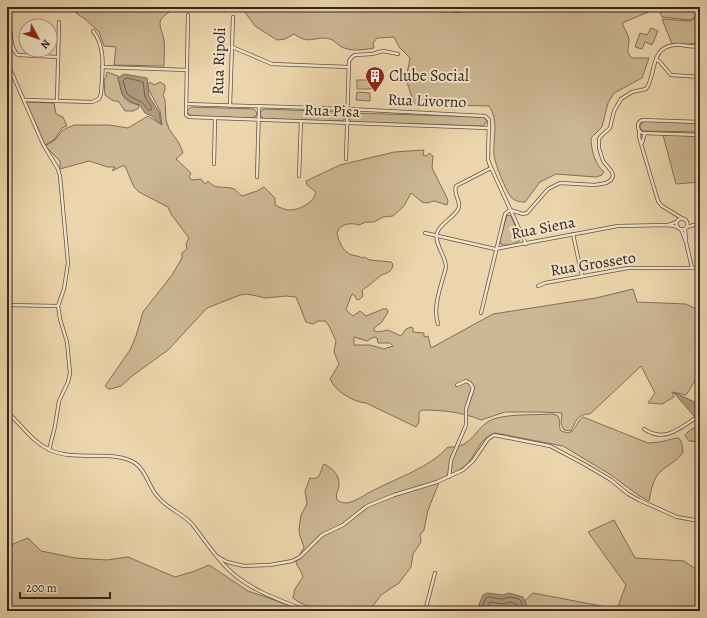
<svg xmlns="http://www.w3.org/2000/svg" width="707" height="618" font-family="Alegreya,serif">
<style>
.green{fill:#cdb794;stroke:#806e59;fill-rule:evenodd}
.water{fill:#ad9a7c;stroke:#7c6c56}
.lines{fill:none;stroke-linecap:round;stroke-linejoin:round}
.shore{stroke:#70604d;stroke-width:1}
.street-casing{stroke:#615242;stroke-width:4}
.street{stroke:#f3e4c9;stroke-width:2.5}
.rail{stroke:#33261e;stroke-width:1;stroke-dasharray:7 7;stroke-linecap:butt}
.labels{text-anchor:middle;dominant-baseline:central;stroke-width:4;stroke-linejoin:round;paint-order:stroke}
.street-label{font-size:16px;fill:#33261e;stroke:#f3e4c9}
.poi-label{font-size:16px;fill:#33261e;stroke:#f3e4c9;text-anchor:start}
</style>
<rect width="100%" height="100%" fill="#ecd5ac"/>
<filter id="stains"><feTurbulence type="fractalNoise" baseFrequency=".005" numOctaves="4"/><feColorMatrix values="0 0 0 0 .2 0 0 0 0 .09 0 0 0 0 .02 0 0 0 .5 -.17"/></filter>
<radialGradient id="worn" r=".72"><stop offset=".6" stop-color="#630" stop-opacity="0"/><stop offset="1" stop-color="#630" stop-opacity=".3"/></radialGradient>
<g class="green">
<path d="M80,7H169L172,8L171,11C154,21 161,25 164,40C165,48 164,57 164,66L114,65L116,47L104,46L99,32L85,19L76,13Z"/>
<path d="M241,7H700V14L690,20L662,17L658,8L622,23C624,28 628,34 629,39C629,47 625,52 632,58H649L642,78L614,93L608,103L602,127L591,138C591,150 595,164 604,172L602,175L596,177L556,174L540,182L525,202C520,202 514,201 511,197C506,191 494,162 494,154C493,137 499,121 489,106L414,104L406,79L410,58L399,47L394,37L377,38L373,43L374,48C363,50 350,52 340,46C337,44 334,40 330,39C314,35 311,46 294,34L285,39L277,40L255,26Z"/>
<polygon points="700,15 700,43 689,44 672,44 662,19 690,21"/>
<polygon points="651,28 658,31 652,45 645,42 642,49 635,47 640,33 647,35"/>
<path d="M107,72L118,76C118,80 119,82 120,86C123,99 125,101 138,105L139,108L133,111H125L119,102L112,100L105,95L104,80L106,77Z"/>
<rect x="357" y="80" width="14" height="9"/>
<path d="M150,82L154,85L160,82L165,85V90L163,95L165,100L166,120L169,129L179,143L183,153L176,159L191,173L189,177L192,180L201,179L205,184L208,181C217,191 223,185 234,189C236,190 239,194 242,196L257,191L264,187L275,198V205C279,207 283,209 288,210C298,211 314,203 316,192L307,185L306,181L340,165L394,152L424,150L423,155L427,156L429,153L433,156L432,168L447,198L448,201L447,205L434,201L427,203L422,202L411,193L404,206L393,216L383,217L374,222H366L359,225C350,222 340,224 337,233C339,242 343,252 352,255C356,256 359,256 362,258L364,257L370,260L391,262L393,264C392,274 386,272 380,276C374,281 369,286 362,290L363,296L360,299L357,300L354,295L352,294L346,309L348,312L353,316L360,311L366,316L383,309H387L388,312L382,322L374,328V331L378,332L388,330L401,336L406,329L411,327L413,328V332L424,333V337L428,336L431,348L493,314L596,298L633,289L637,302L686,304L700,311V373L686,395L672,392L674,397L662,404L648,403L655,393L641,366L590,414C577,414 576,421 571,431L564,430L561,424L562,413L540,412H505L481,420C462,412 442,410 422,410L419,412V422L416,427L366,403C353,402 335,391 330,379L339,364L334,352L336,341L329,326L325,321H318L313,324L306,322L296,297L286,296L266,298L247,294L240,295L207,308L168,350L132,376L121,386L111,389H108L105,386L130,350L136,336L143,312L172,275L182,258V253L187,249L186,244L189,238L171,214L168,207L139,192L134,187L125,166H122L112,171L115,167H108L89,161L60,169V161L45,146L55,140L63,130L74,125H109L128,128L148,116L162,125L160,111L148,88V84ZM354,337L367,341L374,337L377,338L378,343H390L393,346L384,349L370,345H354Z"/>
<polygon points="357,92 370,93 370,101 356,100"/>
<polygon points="26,102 54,103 56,114 63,117 67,126 62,128 55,139 45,145"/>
<polygon points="191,107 254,109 257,113 256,116 253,118 191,116 187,112 188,110"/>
<polygon points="263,109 342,112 345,115 344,120 342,121 264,119 260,115 260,113"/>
<polygon points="352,113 483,117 487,121 485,124 483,126 352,122 349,119 349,115"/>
<polygon points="644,121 700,123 700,132 643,131 640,128 640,125"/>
<polygon points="663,135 700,136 700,182 676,184"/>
<path d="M507,215L511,216L521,239C518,244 506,247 501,244L500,240Z"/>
<path d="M553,414L558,416C561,421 558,426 561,431L568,433C576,432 576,421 583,417L648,443L660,442L676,438H679L682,444L683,452C678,461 669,464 661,471C653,478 651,491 649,501L638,495L611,475L563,446L495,433C479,438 476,456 465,466C458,472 448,476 440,480L428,510L424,530L420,535L421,542L413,554L411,567L399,583L381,595L369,611C346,611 313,614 293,598L295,589L303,577C302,571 297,567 296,562L304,547L300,536L299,529L301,515L307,504L305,491L310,478C312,478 314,479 316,478C321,477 321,467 324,464C332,468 339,474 339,484C339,490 335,494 337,500C340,502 343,503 346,503C356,502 365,494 374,490C399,477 429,468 448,447C475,449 475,423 497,418C512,414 536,415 553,414Z"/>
<polygon points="700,425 700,442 689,441 685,435 690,430"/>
<polygon points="614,520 635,558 684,561 700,572 700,611 514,611 533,593 617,609 626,585 588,532"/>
<polygon points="28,538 41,551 75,558 107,560 128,557 175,577 195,571 209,565 248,591 306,611 7,611 7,553 13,544"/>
</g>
<g class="water">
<polygon points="124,74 147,78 149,96 159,112 161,124 152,116 145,113 140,105 131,102 123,96 118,78"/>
<polygon points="673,392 699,404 700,414 694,416"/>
<polygon points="487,593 503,595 509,593 523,597 529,611 476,611 483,595"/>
</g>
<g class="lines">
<g class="shore">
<polygon points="128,78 143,82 145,97 152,108 151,110 148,110 142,102 133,98 127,94 123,81 125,79"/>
<polyline points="480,611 486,598 488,597 503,599 510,597 519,599 521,601 524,611"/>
<polyline points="485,611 490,602 503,604 510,602 516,604 519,611"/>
</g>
<g class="street-casing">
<g id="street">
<polyline points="188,15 186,112 186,115 189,117 488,128"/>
<path d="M9,26C12,35 10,49 18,55L58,57"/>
<polyline points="232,47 272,64 348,67"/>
<polyline points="656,59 660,62 671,75 700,77"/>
<polyline points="7,62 43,144 58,169 60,176 68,263 64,289 58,306 60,319 67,342 70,373 68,382 59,401 55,426 49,450"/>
<polyline points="102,67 187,70"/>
<path d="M25,100L92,102L99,99L101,94C102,74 107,48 93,31"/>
<polyline points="57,101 59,22"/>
<polyline points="186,104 348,109 485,116 489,120 488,159 489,163 526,244"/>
<polyline points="230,106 233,17"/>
<path d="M700,122L642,120C636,123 637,130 642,133L700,135"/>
<polyline points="639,132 639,137 658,201 662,206 685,220"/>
<polyline points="642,143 645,133"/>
<polyline points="346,159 349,61 352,57 355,55 372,54 383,51 398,54"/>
<polyline points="214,164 215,119"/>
<polyline points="299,176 301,121"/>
<polyline points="257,177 259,107"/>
<circle cx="682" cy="224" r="5.5"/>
<polyline points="668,225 677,222"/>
<polyline points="687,227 694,225 700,225"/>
<polyline points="681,229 686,242 692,268"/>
<polyline points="685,229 686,240"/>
<polyline points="425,233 495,249 618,226 668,225 678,227"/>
<polyline points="573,234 582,276"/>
<polyline points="538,286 545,283 628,268 700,268"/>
<polyline points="7,305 58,306"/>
<path d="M481,313L505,214L510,210L523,214L527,213L548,189L560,183L595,185L606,183L611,180L613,176L612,172L603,161L599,148V139L602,135L610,128L614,111L621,99L632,92L646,89C657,74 649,47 675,45C683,44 691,48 700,46"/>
<path d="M438,324C432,306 442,284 446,267C446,256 434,244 437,233C440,223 457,216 459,207C460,199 453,194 456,186L491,168"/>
<path d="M7,412C21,424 32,442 50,450C75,462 115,449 135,463C147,471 149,489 159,498C168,509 182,513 192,524C204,539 214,555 228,569C249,590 281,601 308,611"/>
<path d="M644,429C666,444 682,426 700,415"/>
<polyline points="449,477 451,460 466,425 466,409 473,388 470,383 466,381 457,385"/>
<polyline points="218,557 227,562 244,566 270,565 292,561 300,557 322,535 343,525 367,506 394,495 437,482 463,470 473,461 488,439 494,435 550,446 584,464 611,480 628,494 639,500 677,517 700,521"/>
<polyline points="425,611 435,573"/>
</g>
</g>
<use href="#street" class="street"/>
<path class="rail" d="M398,7C431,11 464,16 497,7"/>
</g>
<defs>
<g id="building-pin" transform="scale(1)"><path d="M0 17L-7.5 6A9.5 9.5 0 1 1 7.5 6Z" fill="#8f2418" stroke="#f3e4c9"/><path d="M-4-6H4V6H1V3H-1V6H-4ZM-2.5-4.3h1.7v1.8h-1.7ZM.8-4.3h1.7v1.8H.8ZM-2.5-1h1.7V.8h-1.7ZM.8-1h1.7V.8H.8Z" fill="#fff"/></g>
</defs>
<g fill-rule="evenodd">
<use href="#building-pin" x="375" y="76"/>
</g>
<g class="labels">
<g class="street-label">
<text transform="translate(219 61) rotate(-88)">Rua Ripoli</text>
<text transform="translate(427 101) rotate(2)">Rua Livorno</text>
<text transform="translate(332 111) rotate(2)">Rua Pisa</text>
<text transform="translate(543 228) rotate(-11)">Rua Siena</text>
<text transform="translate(593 264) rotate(-9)">Rua Grosseto</text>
</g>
<g class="poi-label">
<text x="389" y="76">Clube Social</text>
</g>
</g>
<rect width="707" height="618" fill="none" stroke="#ecd5ac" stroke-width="24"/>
<rect x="8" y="8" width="691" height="602" fill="none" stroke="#33261e" stroke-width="2"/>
<rect x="12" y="12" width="683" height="594" fill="none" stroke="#33261e"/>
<g transform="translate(38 38) rotate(130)"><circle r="19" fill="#f3e4c9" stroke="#a69885"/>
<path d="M0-3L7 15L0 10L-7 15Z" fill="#8f2418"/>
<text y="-6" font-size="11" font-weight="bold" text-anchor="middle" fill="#33261e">N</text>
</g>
<path d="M20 592v6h90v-6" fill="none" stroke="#33261e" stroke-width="2"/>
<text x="26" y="592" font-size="12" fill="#33261e" stroke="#f3e4c9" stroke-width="3" paint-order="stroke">200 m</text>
<rect width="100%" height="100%" filter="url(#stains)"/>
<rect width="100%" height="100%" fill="url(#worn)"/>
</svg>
